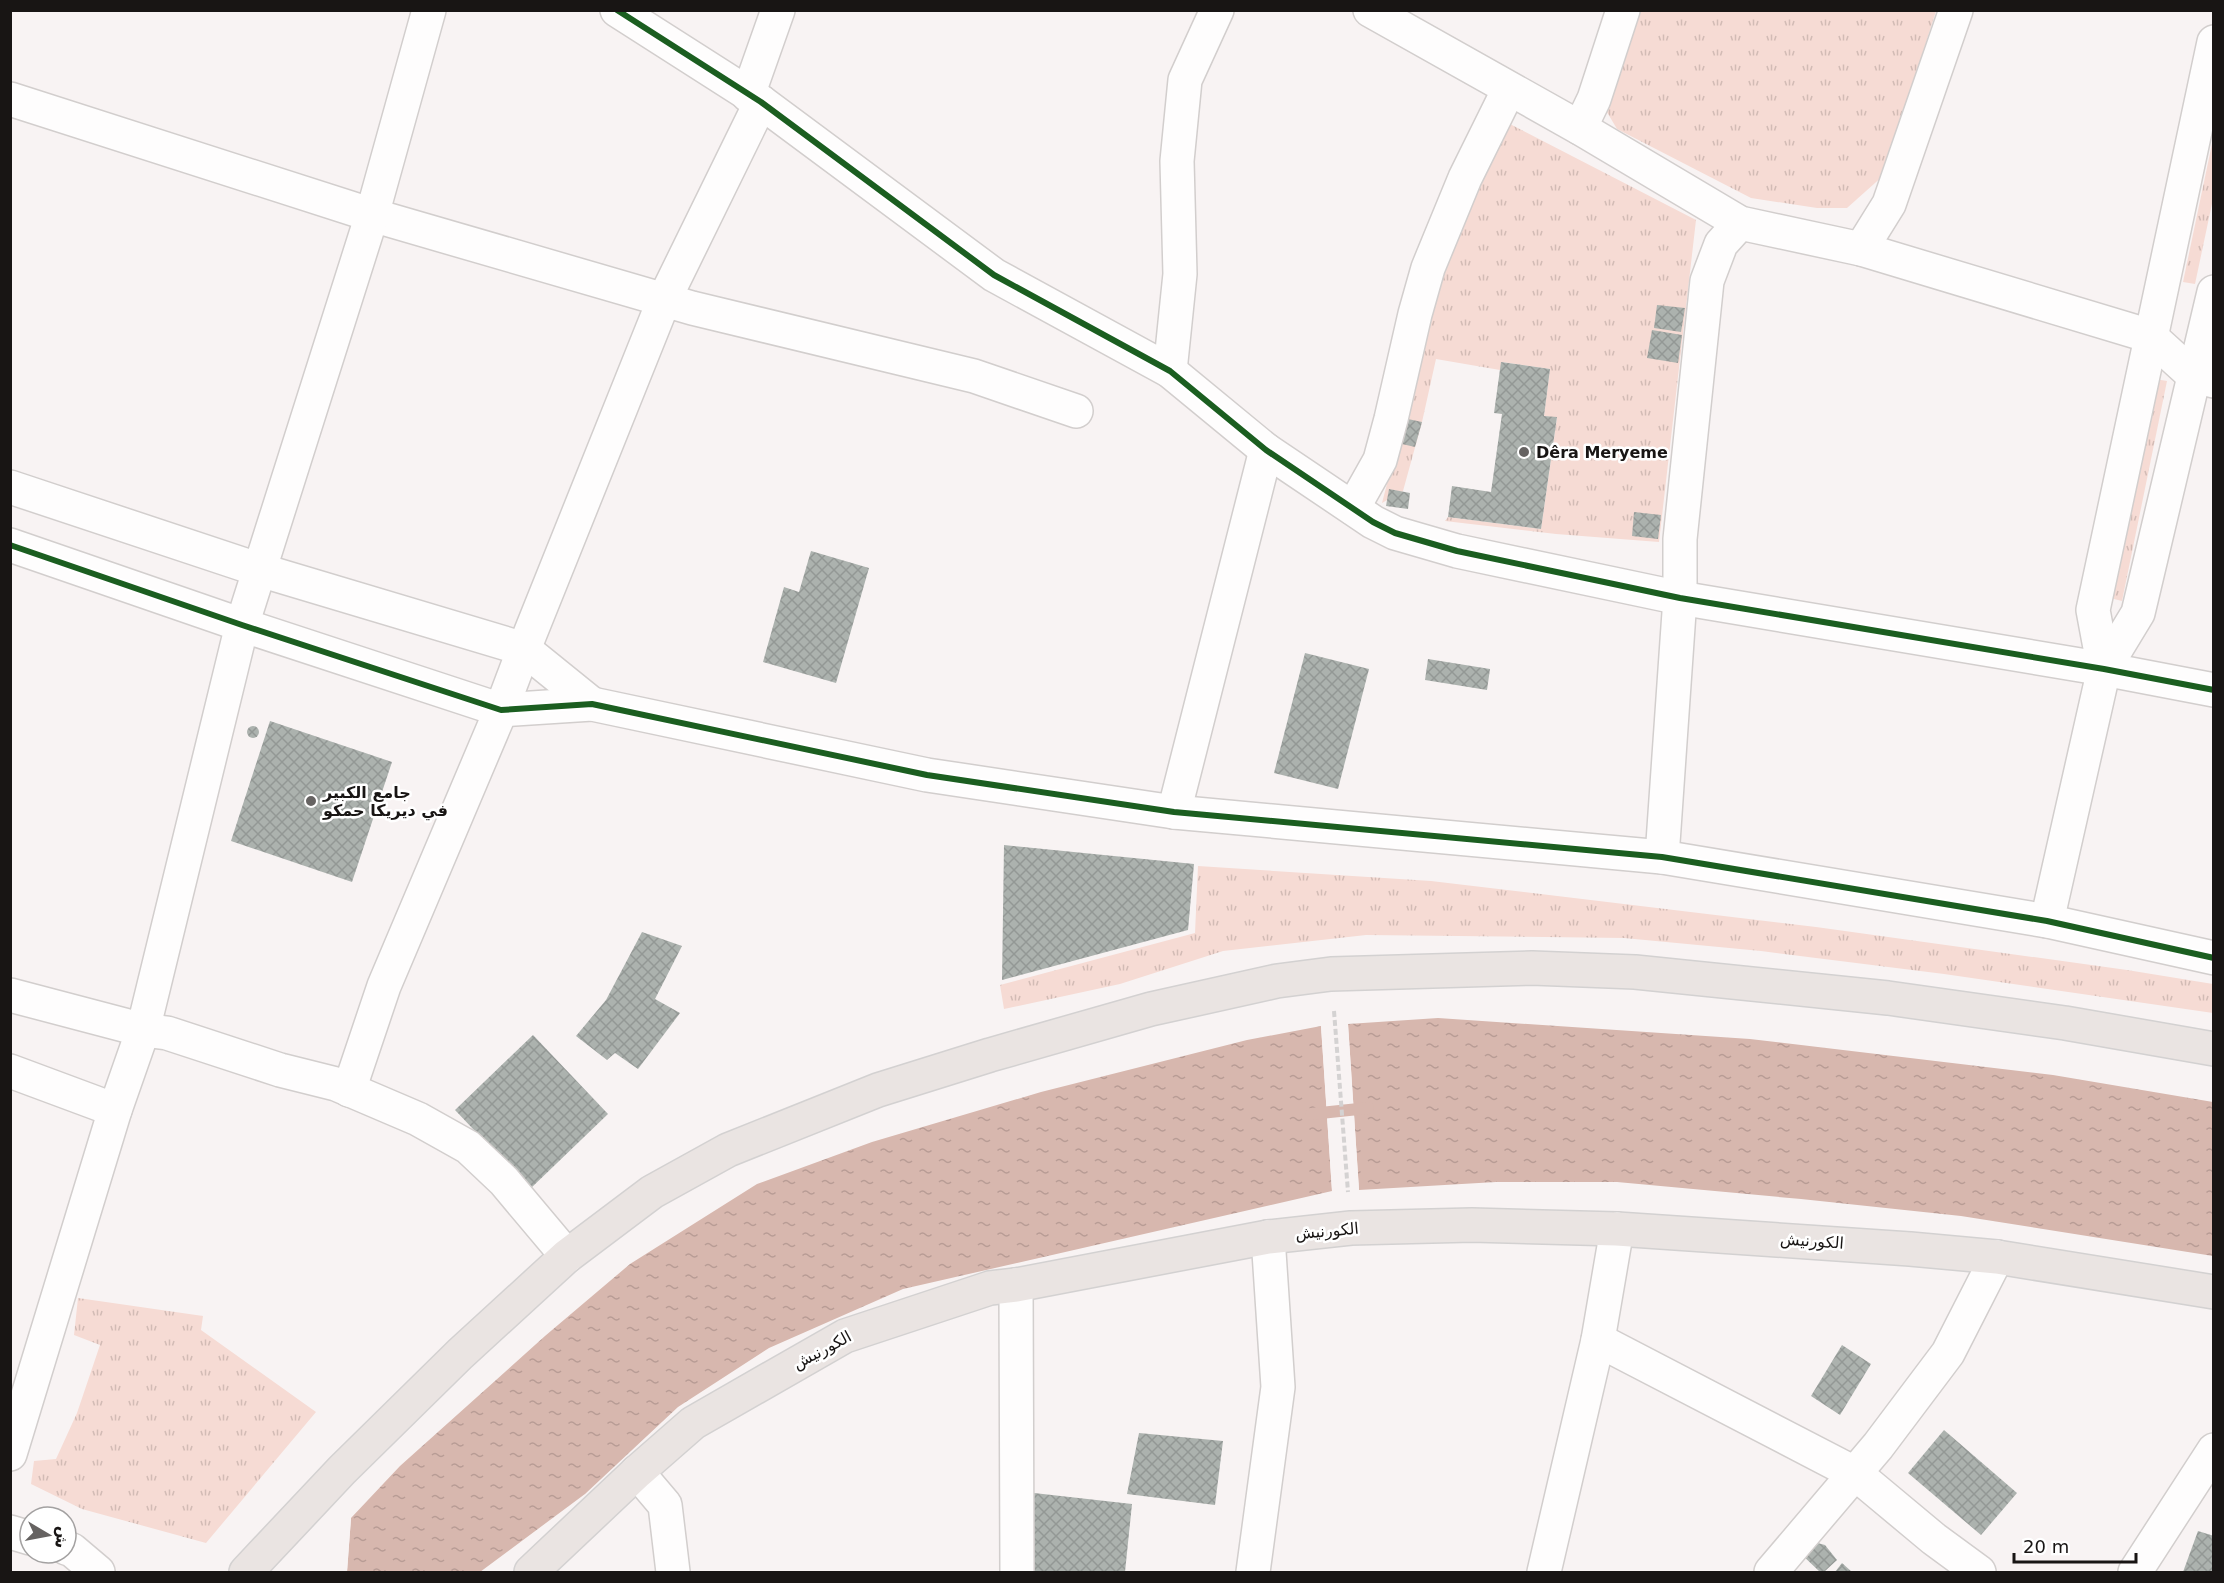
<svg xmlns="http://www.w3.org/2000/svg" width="2224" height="1583" font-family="'DejaVu Sans','Noto Naskh Arabic',sans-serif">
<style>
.grass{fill:url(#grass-tufts)}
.water{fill:url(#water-ripples)}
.pier{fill:#f8f3f3}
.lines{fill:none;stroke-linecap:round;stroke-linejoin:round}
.stream{stroke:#d7b7ae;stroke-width:12}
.building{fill:url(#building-cross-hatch)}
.minor-casing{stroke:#d2cecd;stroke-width:36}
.major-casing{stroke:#d3d1d1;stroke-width:36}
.path{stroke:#d4d2d2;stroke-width:4;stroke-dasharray:6 3;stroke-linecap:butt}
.minor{stroke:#fefdfd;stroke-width:33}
.major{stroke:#eae4e2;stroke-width:33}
.cycleway-casing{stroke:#fff;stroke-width:10}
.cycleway{stroke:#1b5e20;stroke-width:6}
.poi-dot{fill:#666362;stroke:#fff;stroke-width:2}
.labels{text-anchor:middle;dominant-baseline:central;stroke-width:5;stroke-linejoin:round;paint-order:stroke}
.poi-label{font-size:16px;font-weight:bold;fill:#181514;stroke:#fff;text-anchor:start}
.street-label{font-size:16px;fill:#181514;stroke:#fff}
</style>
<defs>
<pattern id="grass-tufts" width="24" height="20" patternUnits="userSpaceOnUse" patternTransform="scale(1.5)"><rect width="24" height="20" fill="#f6dbd4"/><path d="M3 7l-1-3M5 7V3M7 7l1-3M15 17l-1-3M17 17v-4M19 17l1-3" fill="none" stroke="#d2bbb5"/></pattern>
<pattern id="water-ripples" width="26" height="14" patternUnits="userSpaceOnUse" patternTransform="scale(1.5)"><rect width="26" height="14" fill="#d7b7ae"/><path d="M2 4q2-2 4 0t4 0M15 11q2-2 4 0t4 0" fill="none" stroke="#b89c95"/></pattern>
<pattern id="building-cross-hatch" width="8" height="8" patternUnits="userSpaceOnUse" patternTransform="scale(1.5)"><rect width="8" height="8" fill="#acb2ae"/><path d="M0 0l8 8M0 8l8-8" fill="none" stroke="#939895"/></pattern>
</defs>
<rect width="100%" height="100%" fill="#f8f3f3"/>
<g class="grass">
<polygon points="1630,11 1936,11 1884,175 1847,208 1817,208 1751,198 1617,129 1601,102"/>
<polygon points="1504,121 1696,220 1659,542 1556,534 1445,521 1448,517 1541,529 1557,418 1544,416 1550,369 1502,362 1500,370 1436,359 1422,422 1403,491 1382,503 1404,419 1435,283"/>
<polygon points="2213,139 2213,199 2195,284 2183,282"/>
<polygon points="2155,379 2167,381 2122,601 2110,598"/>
<polygon points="1198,866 1431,881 1816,927 2127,970 2213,984 2213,1013 1944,974 1761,951 1624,938 1366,935 1223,951 1120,984 1004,1009 1000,985 1195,933"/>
<polygon points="78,1298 203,1316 201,1330 316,1412 206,1543 82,1509 31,1484 34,1461 56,1459 77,1413 100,1345 74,1335"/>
</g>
<g class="water">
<polygon points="1438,1018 1750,1039 2053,1075 2213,1102 2213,1256 1961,1216 1801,1199 1617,1182 1496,1182 1359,1190 1348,1024"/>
<polygon points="1321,1026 1332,1191 903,1289 769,1348 678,1407 585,1494 480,1572 347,1572 351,1518 400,1466 545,1336 630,1264 757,1184 872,1142 1041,1092 1247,1040"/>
</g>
<g class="pier">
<polygon points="1345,1024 1348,1024 1359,1190 1356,1190"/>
<polygon points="1321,1026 1324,1026 1335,1191 1332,1191"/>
<polygon points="349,1516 351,1518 347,1572 344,1572"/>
</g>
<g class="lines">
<polyline class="stream" points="1311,1114 1368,1108"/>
</g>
<g class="building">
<polygon points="1657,305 1685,308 1681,332 1654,328"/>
<polygon points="1652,330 1682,335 1678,363 1647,358"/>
<polygon points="1501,362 1550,369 1544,416 1557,417 1541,529 1448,517 1452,486 1491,492 1502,414 1494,413"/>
<polygon points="1408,419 1422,422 1415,447 1402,444"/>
<polygon points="1389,489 1410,493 1408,509 1386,506"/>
<polygon points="1634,512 1661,515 1658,539 1632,536"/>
<polygon points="811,551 869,568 836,683 763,662 784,587 799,592"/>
<polygon points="1305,653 1369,669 1338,789 1274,773"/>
<polygon points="1428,659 1490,669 1487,690 1425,680"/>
<polygon points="270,721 392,762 352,882 231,841"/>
<circle cx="253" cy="732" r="6"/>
<polygon points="1004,845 1194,864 1188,930 1002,980"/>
<polygon points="642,932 682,946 655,999 680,1013 638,1069 615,1053 607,1060 576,1036 606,1000"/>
<polygon points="533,1035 608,1114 530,1189 455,1110"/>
<polygon points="1842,1345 1871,1364 1840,1415 1811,1396"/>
<polygon points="1944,1430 2017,1493 1981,1535 1908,1473"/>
<polygon points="1139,1433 1223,1441 1215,1505 1127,1494"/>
<polygon points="1034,1493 1132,1504 1125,1572 1029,1572"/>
<polygon points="2198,1531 2214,1536 2214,1572 2183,1572"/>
<polygon points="1810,1541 1825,1545 1837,1560 1824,1572 1820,1572 1800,1553"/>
<polygon points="1842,1563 1852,1572 1835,1572"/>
</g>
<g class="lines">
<g class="minor-casing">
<g id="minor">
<polyline points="617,10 761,102 994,275 1170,371 1266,450 1373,522 1395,533 1457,551 1680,598 2104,669 2214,690"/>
<polyline points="1370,10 1580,128 1740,223 1861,249 2150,336 2194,376 2214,381"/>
<polyline points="748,95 778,10"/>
<polyline points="10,99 372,215 692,308 974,376 1076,411"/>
<polyline points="1580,128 1594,99 1623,10"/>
<polyline points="1861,249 1889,204 1956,10"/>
<polyline points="1170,371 1180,274 1177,161 1185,80 1217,10"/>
<polyline points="10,487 260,570 524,649 592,704"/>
<polyline points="1353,508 1380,460 1391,419 1415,314 1428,268 1465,178 1509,89"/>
<polyline points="10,545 242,625 501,710 592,704 927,775 1174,812 1662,857 2047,921 2214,958"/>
<polyline points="2104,669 2093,610 2214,42"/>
<polyline points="1174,812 1266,450"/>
<polyline points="1662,857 1680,598 1680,539 1707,281 1721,244 1740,223"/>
<polyline points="2047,921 2104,669 2138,613 2214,292"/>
<polyline points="10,995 143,1030 167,1033 280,1070 336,1084 418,1119 468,1147 504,1181 567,1256"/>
<polyline points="10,1071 115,1110"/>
<polyline points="349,1090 384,986 501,710 524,649 664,300 761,102"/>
<polyline points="1016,1285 1017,1572"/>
<polyline points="1598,1340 1856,1474 1934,1539 1979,1572"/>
<polyline points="10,1454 115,1110 143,1030 242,625 372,215 429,10"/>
<polyline points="637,1472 665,1505 673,1572"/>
<polyline points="10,1532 30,1538"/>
<polyline points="66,1548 72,1550 98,1572"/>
<polyline points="1253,1572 1278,1387 1268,1237"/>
<polyline points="1544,1572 1598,1340 1617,1229"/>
<polyline points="1771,1572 1878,1446 1948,1353 1997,1257"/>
<polyline points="2135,1572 2214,1450"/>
</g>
</g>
<g class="major-casing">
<g id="major">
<polyline points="246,1572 342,1470 460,1354 567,1256 652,1192 728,1150 878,1090 990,1055 1151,1009 1277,981 1331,974 1532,968 1635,972 1888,998 2065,1023 2214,1049"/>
<polyline points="531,1572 637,1472 693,1423 845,1336 990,1288 1016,1285 1268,1237 1351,1228 1472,1225 1617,1229 1910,1249 1997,1257 2214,1292"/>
</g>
</g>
<polyline class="path" points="1334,1011 1348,1192"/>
<use href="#minor" class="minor"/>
<use href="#major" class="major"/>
<g class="cycleway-casing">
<g id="cycleway">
<polyline points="617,10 761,102 994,275 1170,371 1266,450 1373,522 1395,533 1457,551 1680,598 2104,669 2214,690"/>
<polyline points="10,545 242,625 501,710 592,704 927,775 1174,812 1662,857 2047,921 2214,958"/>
</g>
</g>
<use href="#cycleway" class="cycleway"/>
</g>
<g class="poi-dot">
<circle cx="1524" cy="452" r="6"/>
<circle cx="311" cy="801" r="6"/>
</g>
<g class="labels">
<g class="poi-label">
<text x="1536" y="452">Dêra Meryeme</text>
<text x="323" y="792">جامع الكبير<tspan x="323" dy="18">في ديريكا حمكو</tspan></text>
</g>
<g class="street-label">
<text transform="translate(1327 1231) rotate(-5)">الكورنيش</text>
<text transform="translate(1812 1241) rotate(4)">الكورنيش</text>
<text transform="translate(822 1350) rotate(-28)">الكورنيش</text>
</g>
</g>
<rect width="2224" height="1583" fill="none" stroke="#181514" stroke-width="24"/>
<g transform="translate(48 1535) rotate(100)"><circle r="28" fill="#ffffff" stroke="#a3a1a1" stroke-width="1.5"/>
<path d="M0-4.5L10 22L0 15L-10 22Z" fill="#666362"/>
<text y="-9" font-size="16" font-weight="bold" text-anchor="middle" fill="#181514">ش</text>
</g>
<path d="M2014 1553v9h122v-9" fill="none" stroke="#181514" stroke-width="3"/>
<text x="2023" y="1553" font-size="18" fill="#181514" stroke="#ffffff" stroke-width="4.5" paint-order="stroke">20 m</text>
</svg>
